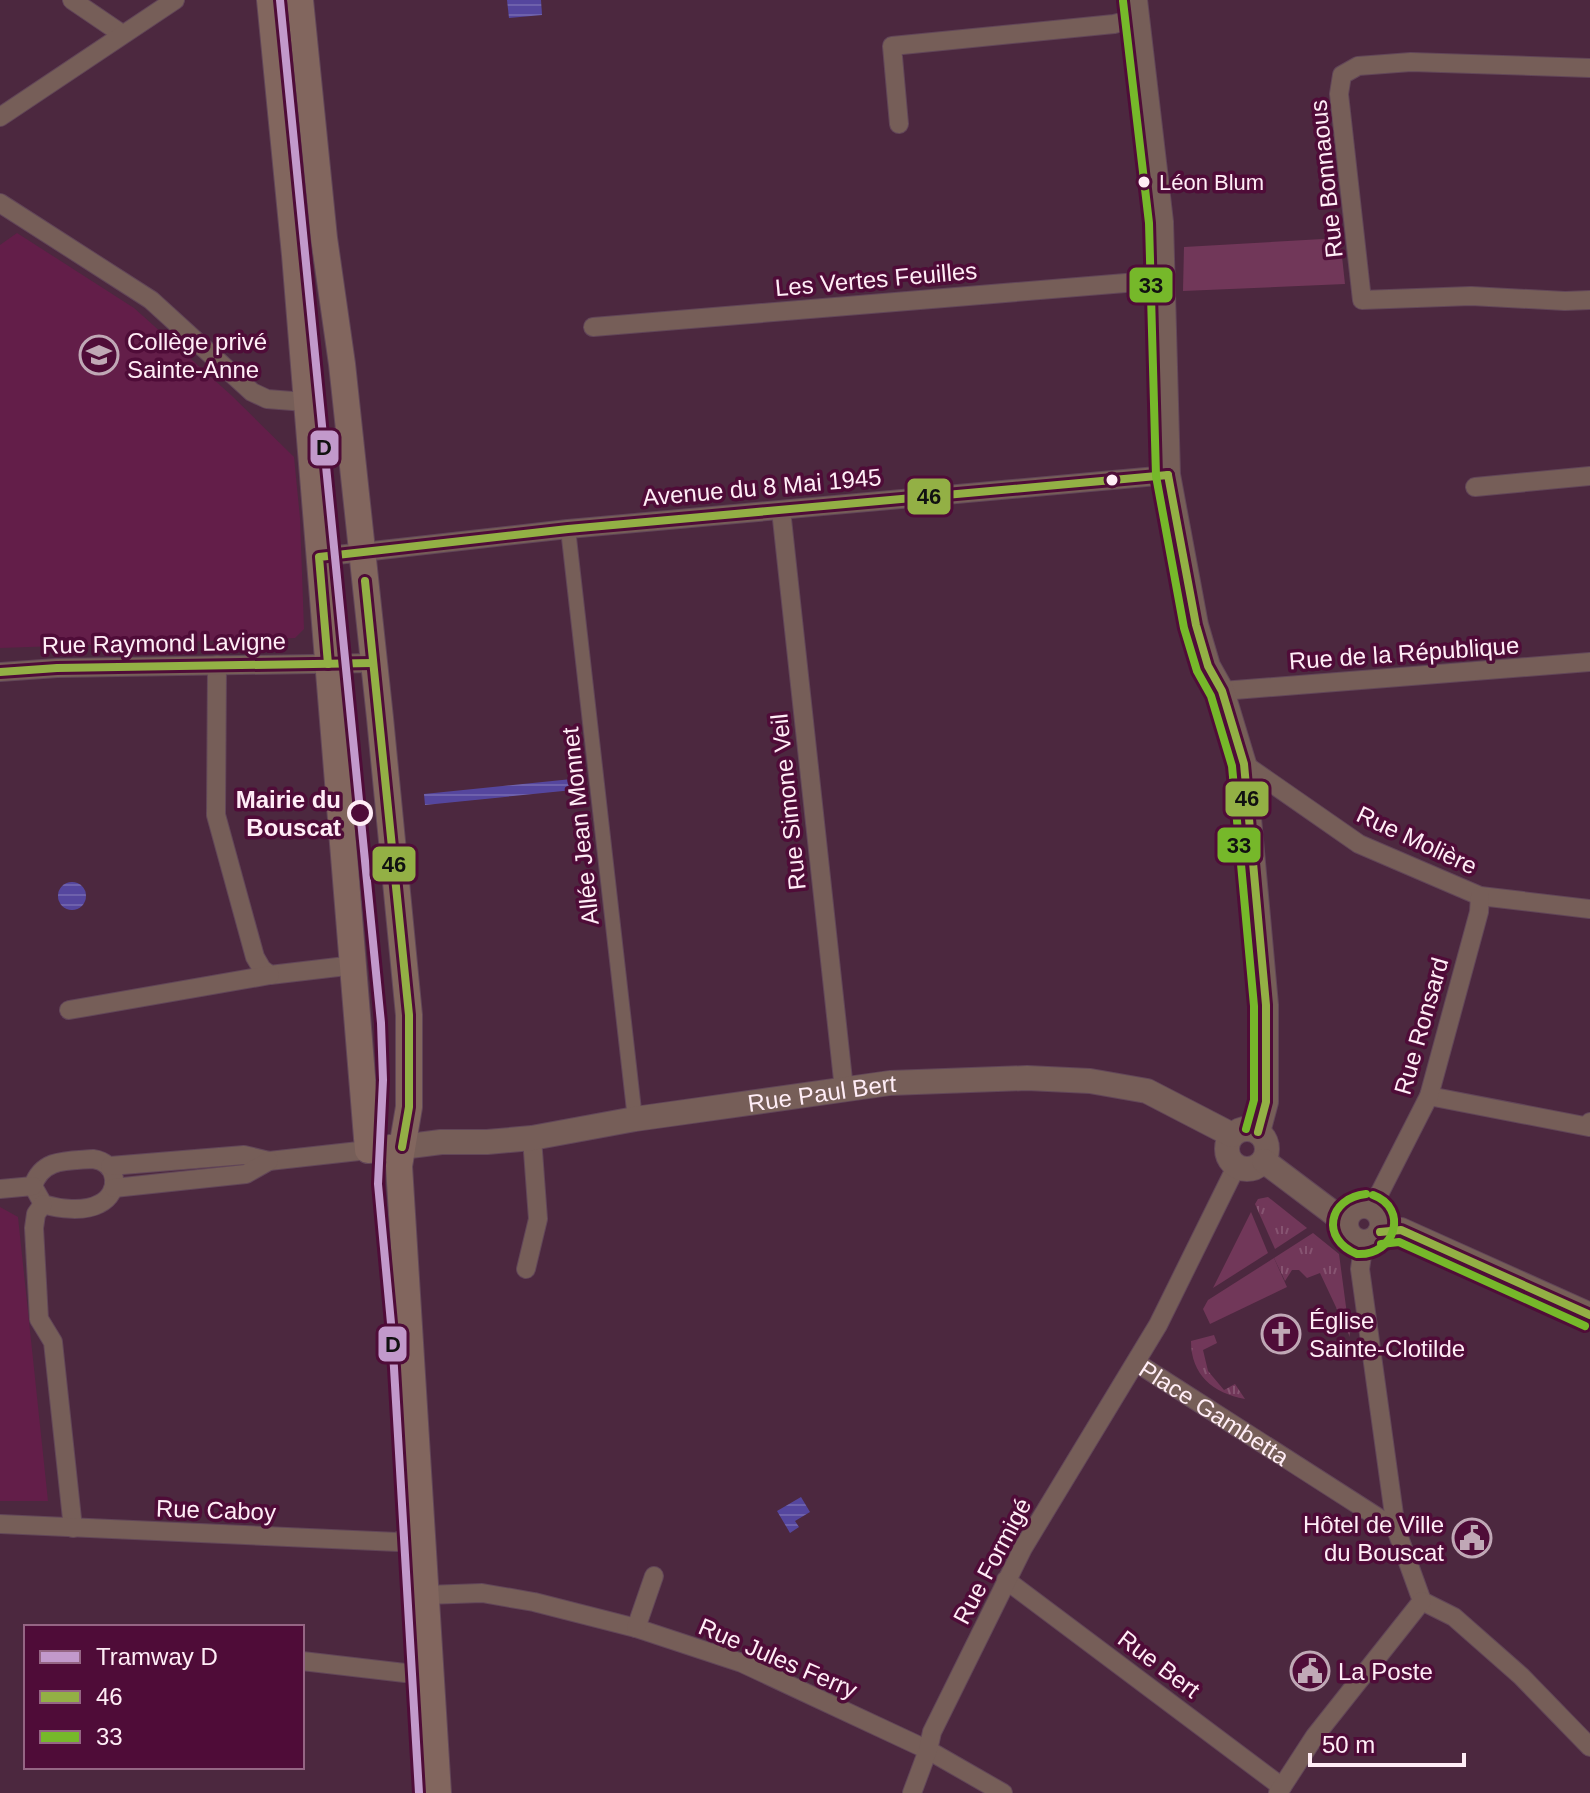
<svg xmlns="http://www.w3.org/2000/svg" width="1590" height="1793" font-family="Helvetica,sans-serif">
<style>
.built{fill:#631e49}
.grass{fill:url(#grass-tufts)}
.green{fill:#713759}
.water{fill:url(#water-rules)}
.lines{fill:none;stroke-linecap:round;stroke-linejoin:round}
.pedestrian-casing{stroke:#624658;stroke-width:16}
.minor-casing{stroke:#624658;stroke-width:20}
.tertiary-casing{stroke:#624658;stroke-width:26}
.secondary-casing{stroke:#624658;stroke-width:28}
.pedestrian{stroke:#765e58;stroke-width:14}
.minor{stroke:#765e58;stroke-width:18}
.tertiary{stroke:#765e58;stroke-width:24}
.secondary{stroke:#82665e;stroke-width:26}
.bus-1-casing{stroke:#4f0c38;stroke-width:14}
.bus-2-casing{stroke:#4f0c38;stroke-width:14}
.bus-1{stroke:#93b045;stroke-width:8}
.bus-2{stroke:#76b82a;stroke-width:8}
.tram-1-casing{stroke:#4f0c38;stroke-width:14}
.tram-1{stroke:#c299cb;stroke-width:8}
.bus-dot{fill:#ffedf6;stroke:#4f0c38;stroke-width:3}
.stop-dot{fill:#4f0c38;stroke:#ffedf6;stroke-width:4}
.labels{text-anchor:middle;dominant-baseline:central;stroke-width:7;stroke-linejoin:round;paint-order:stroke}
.bus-label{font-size:22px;fill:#ffedf6;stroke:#4f0c38;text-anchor:start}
.street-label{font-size:24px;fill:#ffedf6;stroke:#4f0c38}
.poi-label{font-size:24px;fill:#ffedf6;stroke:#4f0c38;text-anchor:start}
.stop-label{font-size:24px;font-weight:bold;fill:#ffedf6;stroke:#4f0c38;text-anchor:end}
.line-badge{stroke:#4f0c38;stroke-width:3}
.pale-badge-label{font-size:22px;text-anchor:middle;font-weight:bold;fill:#111}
</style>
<defs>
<pattern id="grass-tufts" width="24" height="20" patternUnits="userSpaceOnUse" patternTransform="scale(2)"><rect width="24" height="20" fill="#713759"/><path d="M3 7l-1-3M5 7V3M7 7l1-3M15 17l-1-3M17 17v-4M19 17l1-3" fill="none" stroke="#865471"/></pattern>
<pattern id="water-rules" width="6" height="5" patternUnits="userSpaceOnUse" patternTransform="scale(2)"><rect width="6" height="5" fill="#55469e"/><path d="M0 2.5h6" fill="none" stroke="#6e61ac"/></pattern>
</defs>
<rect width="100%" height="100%" fill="#4c283f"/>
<g class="built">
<polygon points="17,233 134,308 231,395 294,457 300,518 304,629 295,638 0,648 0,245"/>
<polygon points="0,1207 18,1217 48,1501 0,1501"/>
</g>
<g class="grass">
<polygon points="1268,1197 1307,1228 1275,1249 1255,1204 1258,1199"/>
<polygon points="1313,1233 1339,1254 1350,1337 1320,1273 1307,1278 1299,1270 1292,1270 1285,1281 1274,1258"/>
<path d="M1214,1335L1217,1343L1203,1350L1208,1371L1224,1390L1235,1384L1245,1399C1213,1393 1191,1375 1191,1341Z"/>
</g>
<g class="green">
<polygon points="1340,238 1345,284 1183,291 1184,247"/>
<polygon points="1251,1212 1268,1253 1213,1288"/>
<polygon points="1274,1258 1287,1287 1210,1324 1203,1309 1208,1300"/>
</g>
<g class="water">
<polygon points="507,0 541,0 542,15 509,18"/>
<polygon points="572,779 573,790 425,805 424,794"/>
<circle cx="72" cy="896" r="14"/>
<polygon points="801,1497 810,1512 795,1521 799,1527 790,1533 777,1511"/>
</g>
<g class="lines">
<g class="pedestrian-casing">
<polyline id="pedestrian" points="568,529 635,1119"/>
</g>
<g class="minor-casing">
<g id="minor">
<polyline points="72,0 122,34"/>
<polyline points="1590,68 1411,62 1358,66 1342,75 1339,94 1362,300 1471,296 1565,301 1590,300"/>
<polyline points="0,117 175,0"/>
<polyline points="899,124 892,46 1114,24 1138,18"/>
<polyline points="0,203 151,300 252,392 267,399 305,402"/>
<polyline points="593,327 1162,280"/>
<polyline points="1475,487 1590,476"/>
<polyline points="781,510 844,1089"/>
<polyline points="319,557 568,529 1168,475"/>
<polyline points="217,665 216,815 255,957 262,969 270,975 355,965"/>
<polyline points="0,672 57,668 373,663"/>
<polyline points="1222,691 1590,662"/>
<polyline points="1244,764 1359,844 1480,896 1590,909"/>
<polyline points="69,1010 270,975"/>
<polyline points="1429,1096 1589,1127 1590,1122"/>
<path d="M93,1159C118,1162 122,1193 99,1204C84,1212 59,1209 43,1204L33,1186C42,1158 68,1161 93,1159Z"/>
<polyline points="110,1166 244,1155 269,1161 368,1150"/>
<polyline points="114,1188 246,1174 269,1161"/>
<polyline points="0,1189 33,1186"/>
<polyline points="43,1204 36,1214 34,1228 39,1319 53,1342 73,1528"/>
<polyline points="1372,1208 1429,1096 1479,912 1480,896"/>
<polyline points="1364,1242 1360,1269 1396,1529 1422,1601"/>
<polyline points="526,1269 538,1219 532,1138"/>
<path id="s1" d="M1137,1363L1396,1529"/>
<polyline points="0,1524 398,1542 412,1533 422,1522"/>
<polyline points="1006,1580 1282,1787"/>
<polyline points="426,1595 482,1593 534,1602 636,1628 742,1663 928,1750 1003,1793"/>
<polyline points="1422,1601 1454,1617 1521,1676 1590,1747"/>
<polyline points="636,1628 654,1576"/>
<polyline points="302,1661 405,1673 431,1671"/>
<polyline points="912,1793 928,1750 932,1732 1023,1548 1158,1325 1236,1167"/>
<polyline points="1278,1793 1315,1736 1422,1601"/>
</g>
</g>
<g class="tertiary-casing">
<g id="tertiary">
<polyline points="1135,0 1161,222 1168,475 1196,625 1208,666 1222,691 1244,764 1266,1005 1266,1102 1258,1132"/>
<circle cx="1247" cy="1149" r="20"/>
<path id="s2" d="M402,1147L441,1142H487L532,1138L635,1119L890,1083L1027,1078L1090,1081L1147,1091L1232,1135"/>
<polyline points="1264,1161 1345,1222"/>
<circle cx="1364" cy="1224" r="18"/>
<polyline points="1380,1232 1401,1230 1590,1315"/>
</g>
</g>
<g class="secondary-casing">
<g id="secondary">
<polyline points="270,0 295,255 368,1150 402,1147"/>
<polyline points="300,0 324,238 342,364 380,718 409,1015 409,1107 399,1166 438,1793"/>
</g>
</g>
<use href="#pedestrian" class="pedestrian"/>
<use href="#minor" class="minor"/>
<use href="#tertiary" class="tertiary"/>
<use href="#secondary" class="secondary"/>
<g class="bus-1-casing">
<g id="bus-1">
<polyline points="1168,475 1196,625 1208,666 1222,691 1244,764 1266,1005 1266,1102 1258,1132"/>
<polyline points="365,581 409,1015 409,1107 402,1147"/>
<polyline points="328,664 319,557 568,529 1168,475"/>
<polyline points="0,672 57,668 373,663"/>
<polyline points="1380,1232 1401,1230 1590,1315"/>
</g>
</g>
<g class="bus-2-casing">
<g id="bus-2">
<polyline points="1123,1 1149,223 1156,476 1184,628 1197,671 1211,696 1232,766 1254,1006 1254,1100 1246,1129"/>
<path d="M1366,1194C1328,1198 1320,1239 1357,1254C1396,1256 1409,1208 1373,1195"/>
<polyline points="1381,1244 1399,1242 1585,1326"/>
</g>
</g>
<use href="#bus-1" class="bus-1"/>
<use href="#bus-2" class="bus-2"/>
<g class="tram-1-casing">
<polyline id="tram-1" points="280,0 381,1023 383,1080 378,1184 392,1334 419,1793"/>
</g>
<use href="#tram-1" class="tram-1"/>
</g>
<defs>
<g id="school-ring" transform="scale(2)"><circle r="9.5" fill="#4f0c38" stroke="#c0a8b6" stroke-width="1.5"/><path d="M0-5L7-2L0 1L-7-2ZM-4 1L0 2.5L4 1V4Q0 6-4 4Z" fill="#c0a8b6"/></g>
<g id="church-ring" transform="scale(2)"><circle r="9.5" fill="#4f0c38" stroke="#c0a8b6" stroke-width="1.5"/><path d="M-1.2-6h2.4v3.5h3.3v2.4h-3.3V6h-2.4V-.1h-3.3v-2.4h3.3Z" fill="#c0a8b6"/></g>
<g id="civic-ring" transform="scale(2)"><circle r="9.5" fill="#4f0c38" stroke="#c0a8b6" stroke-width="1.5"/><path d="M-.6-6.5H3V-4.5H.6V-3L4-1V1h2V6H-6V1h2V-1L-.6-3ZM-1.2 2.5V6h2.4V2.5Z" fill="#c0a8b6"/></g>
</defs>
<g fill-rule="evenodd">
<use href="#school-ring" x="99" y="355"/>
<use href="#church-ring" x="1281" y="1334"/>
<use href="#civic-ring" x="1472" y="1538"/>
<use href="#civic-ring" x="1310" y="1671"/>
</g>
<g class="bus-dot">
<circle cx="1144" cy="182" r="7"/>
<circle cx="1112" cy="480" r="7"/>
</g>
<circle class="stop-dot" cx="360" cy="813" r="11"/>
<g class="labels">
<g class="bus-label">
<text x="1159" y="182">Léon Blum</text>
</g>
<g class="street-label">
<text transform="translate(1326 179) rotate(-96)">Rue Bonnaous</text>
<text transform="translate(876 279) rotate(-5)">Les Vertes Feuilles</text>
<text transform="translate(762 487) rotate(-5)">Avenue du 8 Mai 1945</text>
<text transform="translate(164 643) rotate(-1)">Rue Raymond Lavigne</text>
<text transform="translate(1404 653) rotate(-4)">Rue de la République</text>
<text transform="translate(788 802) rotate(-96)">Rue Simone Veil</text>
<text transform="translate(580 826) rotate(-96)">Allée Jean Monnet</text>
<text transform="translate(1417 840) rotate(25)">Rue Molière</text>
<text transform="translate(1421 1026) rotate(-74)">Rue Ronsard</text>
<text stroke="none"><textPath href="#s2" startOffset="424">Rue Paul Bert</textPath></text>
<text stroke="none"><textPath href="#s1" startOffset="92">Place Gambetta</textPath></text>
<text transform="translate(216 1510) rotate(2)">Rue Caboy</text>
<text transform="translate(992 1561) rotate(-62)">Rue Formigé</text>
<text transform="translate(778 1658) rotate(23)">Rue Jules Ferry</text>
<text transform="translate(1159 1664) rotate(37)">Rue Bert</text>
</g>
<g class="poi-label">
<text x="127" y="341">Collège privé<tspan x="127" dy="28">Sainte-Anne</tspan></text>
<text x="1309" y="1320">Église<tspan x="1309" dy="28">Sainte-Clotilde</tspan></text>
<text x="1444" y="1524" text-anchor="end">Hôtel de Ville<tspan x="1444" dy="28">du Bouscat</tspan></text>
<text x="1338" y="1671">La Poste</text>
</g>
<g class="stop-label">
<text x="341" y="799">Mairie du<tspan x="341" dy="28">Bouscat</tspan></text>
</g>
</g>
<g class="line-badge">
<rect x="1128" y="266" width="46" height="38" rx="8" fill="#76b82a"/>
<rect x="309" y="429" width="31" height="38" rx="8" fill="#c299cb"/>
<rect x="906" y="477" width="46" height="39" rx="8" fill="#93b045"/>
<rect x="1224" y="780" width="46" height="38" rx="8" fill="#93b045"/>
<rect x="1216" y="826" width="46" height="38" rx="8" fill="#76b82a"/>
<rect x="371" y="845" width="46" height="38" rx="8" fill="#93b045"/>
<rect x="377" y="1325" width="31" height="38" rx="8" fill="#c299cb"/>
</g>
<g class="pale-badge-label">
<text x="1151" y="293">33</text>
<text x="324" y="455">D</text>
<text x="929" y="504">46</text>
<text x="1247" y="806">46</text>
<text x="1239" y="853">33</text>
<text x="394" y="872">46</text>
<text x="393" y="1352">D</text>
</g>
<rect x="24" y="1625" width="280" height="144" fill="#4f0c38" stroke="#956684" stroke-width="2"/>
<rect x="40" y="1651" width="40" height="12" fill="#c299cb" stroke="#956684" stroke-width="2"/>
<text x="96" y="1665" font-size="24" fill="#ffedf6">Tramway D</text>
<rect x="40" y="1691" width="40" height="12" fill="#93b045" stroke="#956684" stroke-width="2"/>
<text x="96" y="1705" font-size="24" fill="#ffedf6">46</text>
<rect x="40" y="1731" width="40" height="12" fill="#76b82a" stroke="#956684" stroke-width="2"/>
<text x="96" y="1745" font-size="24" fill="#ffedf6">33</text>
<path d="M1310 1753v12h154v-12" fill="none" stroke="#ffedf6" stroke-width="4"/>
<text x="1322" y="1753" font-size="24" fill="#ffedf6" stroke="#4f0c38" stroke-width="6" paint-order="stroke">50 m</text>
</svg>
